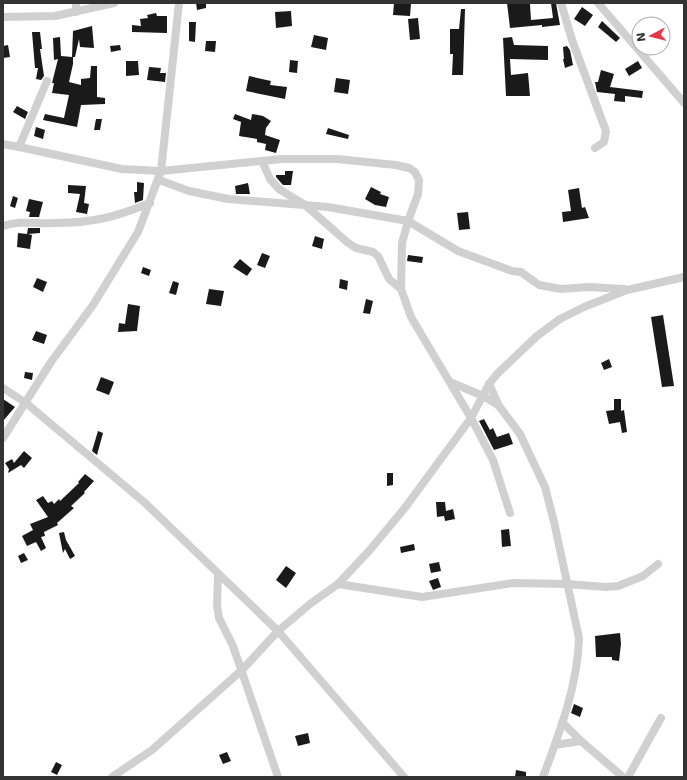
<svg xmlns="http://www.w3.org/2000/svg" width="687" height="780" font-family="'DejaVu Sans',sans-serif">
<style>
.building{fill:#1a1a1a}
.lines{fill:none;stroke-linecap:round;stroke-linejoin:round}
.street{stroke:#d0d0d0;stroke-width:8}
</style>
<rect width="100%" height="100%" fill="#fff"/>
<g class="building">
<polygon points="196,3 206,3 206,8 197,10"/>
<polygon points="394,3 411,4 410,16 393,15"/>
<polygon points="507,3 530,4 531,20 553,18 551,3 556,3 560,25 542,27 542,25 510,28"/>
<polygon points="582,7 593,15 585,26 574,19"/>
<polygon points="461,9 465,9 463,75 452,75 453,54 450,54 450,29 459,29"/>
<polygon points="291,11 292,26 276,28 275,12"/>
<polygon points="156,13 157,16 167,16 167,33 132,32 132,25 141,26 140,19 148,18 147,15"/>
<polygon points="418,18 420,39 410,40 408,19"/>
<polygon points="602,21 620,38 616,42 598,27"/>
<polygon points="189,22 196,22 195,42 189,41"/>
<polygon points="92,26 94,48 80,47 79,39 75,57 73,57 73,64 69,82 81,85 81,79 90,78 91,66 97,66 97,97 105,98 105,104 81,105 77,127 43,120 45,114 64,118 69,95 52,93 54,83 52,83 58,59 54,60 53,38 60,37 61,56 72,57 73,31"/>
<polygon points="32,32 40,32 42,49 40,49 44,76 41,80 36,79 38,68 35,68"/>
<polygon points="314,35 328,38 326,50 311,47"/>
<polygon points="512,37 514,45 548,46 548,60 510,59 511,75 528,73 530,96 506,96 503,38"/>
<polygon points="206,41 216,41 215,52 205,51"/>
<polygon points="8,45 10,57 3,58 3,46"/>
<polygon points="120,45 121,50 111,52 110,46"/>
<polygon points="567,46 570,50 573,65 565,68 563,59 564,59 563,47"/>
<polygon points="290,60 298,61 297,73 289,72"/>
<polygon points="126,61 138,61 139,75 126,76"/>
<polygon points="638,61 642,68 629,76 625,69"/>
<polygon points="149,67 161,68 160,73 166,73 165,82 147,80"/>
<polygon points="601,70 614,74 610,87 643,91 642,98 625,96 625,102 614,101 615,94 597,92 595,82 598,82"/>
<polygon points="249,76 271,81 270,85 287,87 285,99 246,91"/>
<polygon points="336,78 350,80 348,94 334,92"/>
<polygon points="17,106 28,112 25,119 13,112"/>
<polygon points="235,114 251,120 252,114 263,116 271,121 266,128 265,135 280,140 276,153 265,150 266,144 257,142 257,139 239,136 241,122 233,119"/>
<polygon points="96,119 102,119 100,130 94,130"/>
<polygon points="36,127 45,130 43,139 34,136"/>
<polygon points="328,128 349,135 348,139 326,134"/>
<polygon points="285,171 293,171 291,185 283,185 276,177 276,175 285,175"/>
<polygon points="137,182 144,183 143,200 135,203 134,192 137,192"/>
<polygon points="248,183 250,194 236,194 235,186"/>
<polygon points="68,185 86,186 84,203 89,204 87,214 76,212 80,194 68,193"/>
<polygon points="371,187 381,192 380,194 389,197 386,207 375,205 365,199"/>
<polygon points="579,188 582,208 585,207 589,218 563,222 562,212 571,211 568,190"/>
<polygon points="13,196 18,198 15,208 10,206"/>
<polygon points="29,199 43,202 39,217 29,217 30,212 26,211"/>
<polygon points="468,212 470,229 459,230 457,213"/>
<polygon points="28,228 40,228 40,233 28,234 32,235 30,249 17,247 18,233 27,234"/>
<polygon points="315,236 324,239 322,249 312,246"/>
<polygon points="262,253 270,256 265,268 257,265"/>
<polygon points="408,255 423,257 422,263 407,261"/>
<polygon points="240,259 252,269 247,276 233,267"/>
<polygon points="143,267 151,270 149,276 141,273"/>
<polygon points="37,278 47,282 43,292 33,287"/>
<polygon points="340,279 348,281 347,290 339,288"/>
<polygon points="173,281 179,283 176,295 169,293"/>
<polygon points="209,289 224,291 221,306 206,304"/>
<polygon points="366,299 373,301 370,314 363,313"/>
<polygon points="128,304 140,306 137,331 118,332 119,323 125,324"/>
<polygon points="663,315 674,386 662,387 651,317"/>
<polygon points="36,331 47,335 44,344 32,340"/>
<polygon points="609,359 612,367 604,370 601,363"/>
<polygon points="25,372 33,373 32,380 24,378"/>
<polygon points="101,377 114,382 109,395 96,390"/>
<polygon points="3,399 15,407 3,421"/>
<polygon points="614,399 621,399 621,411 624,410 627,432 622,433 620,422 609,424 606,411 614,410"/>
<polygon points="484,419 490,430 493,428 497,437 509,433 513,444 494,450 479,421"/>
<polygon points="98,431 103,433 97,455 92,451"/>
<polygon points="24,451 32,458 24,468 21,465 8,473 9,469 5,463 12,459 14,463"/>
<polygon points="387,473 393,473 393,485 387,486"/>
<polygon points="85,474 94,481 84,492 85,493 71,506 74,508 57,523 58,525 44,532 45,536 41,537 46,548 41,551 36,542 27,546 22,536 33,530 30,524 48,517 36,500 43,496 48,503 52,501 54,504 59,499 60,501 79,483 78,482"/>
<polygon points="436,502 445,502 446,511 453,509 455,519 445,521 444,516 437,517"/>
<polygon points="509,529 511,546 502,547 501,530"/>
<polygon points="64,532 66,540 75,556 70,559 65,549 63,553 59,533"/>
<polygon points="414,544 415,550 401,553 400,547"/>
<polygon points="24,553 28,560 21,563 18,556"/>
<polygon points="439,562 441,571 431,573 429,564"/>
<polygon points="286,566 296,573 286,588 276,580"/>
<polygon points="438,578 441,587 433,590 429,581"/>
<polygon points="620,633 621,644 619,661 612,660 612,657 596,657 595,636"/>
<polygon points="574,704 583,708 580,717 571,713"/>
<polygon points="308,733 310,743 298,746 295,736"/>
<polygon points="227,752 231,761 223,764 219,755"/>
<polygon points="56,762 62,765 57,775 51,772"/>
<polygon points="516,770 526,772 526,777 515,777"/>
</g>
<g class="lines">
<g class="street">
<polyline points="76,3 76,12"/>
<polyline points="561,3 572,40 606,131 604,142 595,148"/>
<polyline points="598,3 684,103"/>
<polyline points="3,17 55,16 114,3"/>
<polyline points="3,144 19,147 47,81"/>
<polyline points="19,147 122,169 161,171 282,159 337,159 396,165 409,168 415,172 419,180 418,194 408,221 402,243 401,289 411,317 471,418 493,460 510,513"/>
<polyline points="262,161 270,179 279,189 305,205 347,242 356,248 373,252 378,256 389,279 401,289"/>
<polyline points="159,180 189,191 228,199 328,207 408,221 458,251 512,271 521,272 539,285 561,289 589,287 624,289"/>
<path d="M3,226C20,220 37,224 55,223C92,223 116,217 150,203"/>
<polyline points="450,382 483,396 498,405"/>
<path d="M489,384L499,406L520,434L545,487L554,522L579,638C578,685 559,734 543,777"/>
<polyline points="3,388 26,403 144,502 278,631 404,777"/>
<polyline points="3,438 51,362 93,305 138,232 161,171 179,3"/>
<polyline points="218,574 217,606 219,618 233,646 278,777"/>
<polyline points="338,584 422,597 513,583 567,584 606,587 618,586 643,576 658,564"/>
<polyline points="562,722 581,741 623,777"/>
<polyline points="555,745 581,741"/>
<polyline points="112,777 152,750 242,670 278,631 310,604 338,584 369,551 404,509 471,418 489,384 497,374 537,336 560,319 584,307 627,290 684,277"/>
<polyline points="628,777 661,718"/>
</g>
</g>
<rect width="687" height="780" fill="none" stroke="#333333" stroke-width="8"/>
<g transform="translate(651 36) rotate(263)"><circle r="19" fill="#ffffff" stroke="#adadad"/>
<path d="M0-3L7 15L0 10L-7 15Z" fill="#e63946"/>
<text y="-6" font-size="11" font-weight="bold" text-anchor="middle" fill="#333333">N</text>
</g>
</svg>
